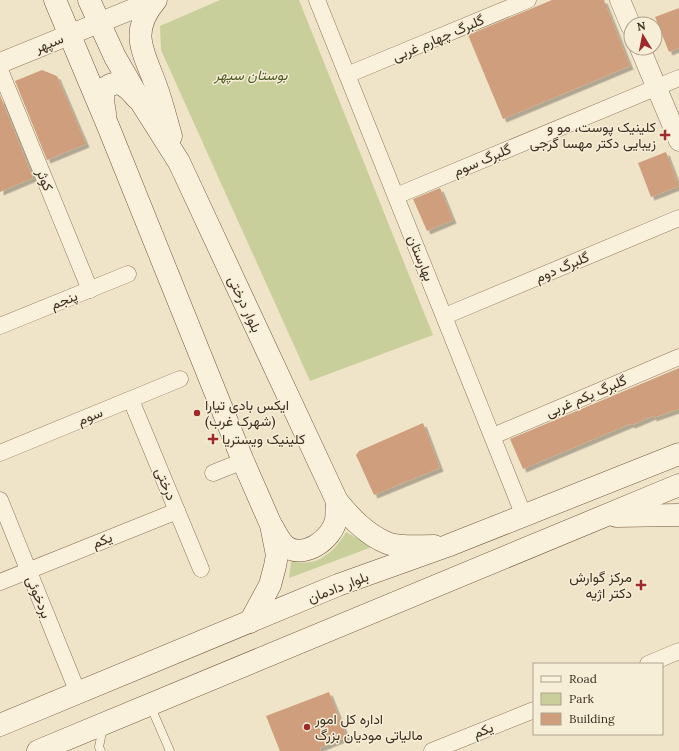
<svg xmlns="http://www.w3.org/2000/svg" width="679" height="751" font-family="Lora,Vazirmatn,serif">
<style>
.green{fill:#c9cf9b}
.building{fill:#cf9f7d;filter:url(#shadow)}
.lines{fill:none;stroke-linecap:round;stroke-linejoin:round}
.service-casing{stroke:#8d765c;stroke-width:9}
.minor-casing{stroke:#8d765c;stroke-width:17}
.tertiary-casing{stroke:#8d765c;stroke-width:21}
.secondary-casing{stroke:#6f573f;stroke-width:23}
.service{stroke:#faf1dc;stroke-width:8}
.minor{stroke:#faf1dc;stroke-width:16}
.tertiary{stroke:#faf1dc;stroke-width:20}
.secondary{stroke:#faf1dc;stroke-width:22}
.poi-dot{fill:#9e2a2b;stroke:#f7eed8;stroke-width:1.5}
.labels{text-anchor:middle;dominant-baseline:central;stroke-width:3;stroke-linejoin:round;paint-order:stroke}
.street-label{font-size:14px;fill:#3d2e20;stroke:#f7eed8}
.park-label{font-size:14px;font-style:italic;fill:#4d5a26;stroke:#f7eed8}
.poi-label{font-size:14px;fill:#3d2e20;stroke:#f7eed8;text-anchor:start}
</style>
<defs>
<filter id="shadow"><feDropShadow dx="3.5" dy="3.5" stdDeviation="0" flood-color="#0004"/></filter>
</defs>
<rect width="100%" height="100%" fill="#f0e4c8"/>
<g class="green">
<polygon points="220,0 299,0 433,335 310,381 161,50 160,26"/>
<path d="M346,532L372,547L289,578L291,562C298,562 305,563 311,562C326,559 339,545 346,532Z"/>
</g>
<g class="building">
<polygon points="552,0 604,0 630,66 503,119 468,35"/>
<polygon points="679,8 679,48 669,52 655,17"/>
<polygon points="42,70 57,76 86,144 47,160 15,81"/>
<polygon points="0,95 33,178 0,192"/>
<polygon points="666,152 679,186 651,197 638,163"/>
<polygon points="440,188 453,220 427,231 413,199"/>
<polygon points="679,368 679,409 653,418 653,416 632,425 630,424 523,469 510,439"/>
<polygon points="423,423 440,468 374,495 356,455 359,451"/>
<polygon points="329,692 347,737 320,748 321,751 280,751 266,716"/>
</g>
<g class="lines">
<g class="service-casing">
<g id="service">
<polyline points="150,705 170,751"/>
<polyline points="101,751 99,747 103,727"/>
</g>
</g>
<g class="minor-casing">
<g id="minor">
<polyline points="317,0 524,516"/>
<polyline points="0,70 90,290"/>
<polyline points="347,75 528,0"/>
<polyline points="396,196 679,78"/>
<polyline points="445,316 679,218"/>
<polyline points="0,326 128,274"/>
<polyline points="131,400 201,569"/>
<polyline points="493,436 679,357"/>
<polyline points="0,453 180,379"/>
<polyline points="213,473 243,461"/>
<polyline points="0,500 78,693"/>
<polyline points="0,582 177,511"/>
<polyline points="648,664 679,651"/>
<polyline points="432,751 534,710"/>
</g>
</g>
<g class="tertiary-casing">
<g id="tertiary">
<polyline points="620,0 631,26"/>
<polyline points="640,48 679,141"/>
<polyline points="0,63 155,0"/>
</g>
</g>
<g class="secondary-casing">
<g id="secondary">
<polyline points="55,0 108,126 243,461 271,525 277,555 275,566 270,585 250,622"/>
<path d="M89,0L115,57L141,102L179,162L337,501C351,518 366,534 387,543C401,548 419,546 434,546"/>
<path d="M156,0C128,33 144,52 156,86C162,102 166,119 171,136"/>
<path d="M105,114C104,104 99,90 110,85C113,84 117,83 120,84C127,86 133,94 137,98"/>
<polyline points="616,516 679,515"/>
<path d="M273,528C276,534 280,541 285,546C304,560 332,539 336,520C337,514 336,507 337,501"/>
<polyline points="0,725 338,585 447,546 679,454"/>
<polyline points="38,751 679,485"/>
</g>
</g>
<use href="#service" class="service"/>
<use href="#minor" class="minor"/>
<use href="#tertiary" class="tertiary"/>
<use href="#secondary" class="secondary"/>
</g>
<g class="poi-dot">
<path d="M663 129h4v4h4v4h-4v4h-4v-4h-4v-4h4z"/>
<circle cx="197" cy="413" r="4"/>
<path d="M211 433h4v4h4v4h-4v4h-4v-4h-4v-4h4z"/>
<path d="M639 579h4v4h4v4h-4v4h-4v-4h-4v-4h4z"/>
<circle cx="307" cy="727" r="4"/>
</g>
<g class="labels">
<g class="street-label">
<text transform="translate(438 38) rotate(-23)">گلبرگ چهارم غربی</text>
<text transform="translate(49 43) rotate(-22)">سپهر</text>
<text transform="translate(482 160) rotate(-23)">گلبرگ سوم</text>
<text transform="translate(45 180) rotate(68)">کوثر</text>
<text transform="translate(421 258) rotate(68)">بهارستان</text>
<text transform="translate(562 267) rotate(-23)">گلبرگ دوم</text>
<text transform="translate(64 300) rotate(-22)">پنجم</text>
<text transform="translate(245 304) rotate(65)">بلوار درختی</text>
<text transform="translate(586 396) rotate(-23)">گلبرگ یکم غربی</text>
<text transform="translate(90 416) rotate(-22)">سوم</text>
<text transform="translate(166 484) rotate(68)">درختی</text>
<text transform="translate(102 540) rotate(-22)">یکم</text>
<text transform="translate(338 587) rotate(-21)">بلوار دادمان</text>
<text transform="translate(39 597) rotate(68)">بردخوئی</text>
<text transform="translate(483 730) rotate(-22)">یکم</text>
</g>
<g class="park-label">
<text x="251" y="75">بوستان سپهر</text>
</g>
<g class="poi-label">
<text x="656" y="127" text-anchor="end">کلینیک پوست، مو و<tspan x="656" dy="16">زیبایی دکتر مهسا گرجی</tspan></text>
<text x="205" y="405">ایکس بادی تیارا<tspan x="205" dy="16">(شهرک غرب)</tspan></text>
<text x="222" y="439">کلینیک ویستریا</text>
<text x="632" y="577" text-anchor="end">مرکز گوارش<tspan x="632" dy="16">دکتر اژیه</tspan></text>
<text x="315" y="719">اداره کل امور<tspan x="315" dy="16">مالیاتی مودیان بزرگ</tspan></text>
</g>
</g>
<rect x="533" y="663" width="130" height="72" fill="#f7eed8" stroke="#ada18e"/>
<rect x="541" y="676" width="20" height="6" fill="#faf1dc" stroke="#ada18e"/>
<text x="569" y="683" font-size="12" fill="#3d2e20">Road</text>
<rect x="541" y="693" width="20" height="12" fill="#c9cf9b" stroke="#ada18e"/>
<text x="569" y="703" font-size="12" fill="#3d2e20">Park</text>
<rect x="541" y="713" width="20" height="12" fill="#cf9f7d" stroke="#ada18e"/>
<text x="569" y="723" font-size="12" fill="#3d2e20">Building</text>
<g transform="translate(643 36) rotate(350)"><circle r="19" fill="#f7eed8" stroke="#ada18e"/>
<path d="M0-3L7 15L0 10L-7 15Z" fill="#9e2a2b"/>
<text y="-6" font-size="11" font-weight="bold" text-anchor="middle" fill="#3d2e20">N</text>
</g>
</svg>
